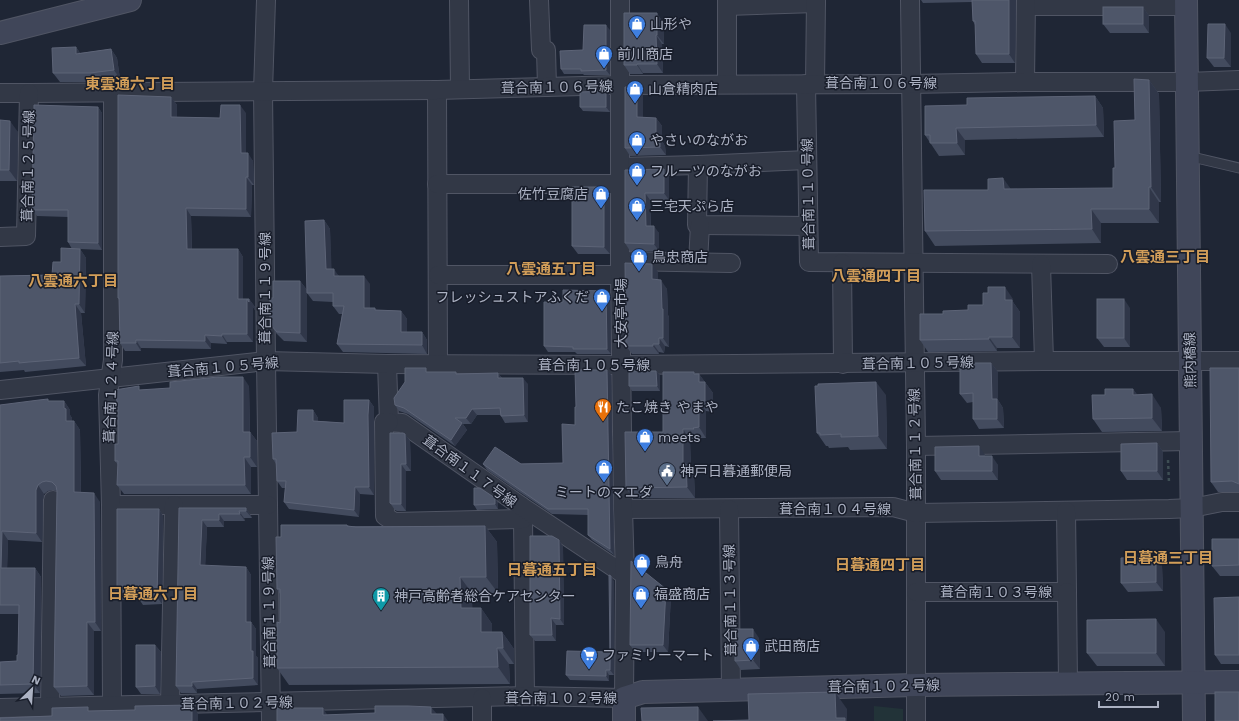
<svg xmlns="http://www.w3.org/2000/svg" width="1239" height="721" font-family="'Work Sans','Noto Sans JP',sans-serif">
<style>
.green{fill:#223338}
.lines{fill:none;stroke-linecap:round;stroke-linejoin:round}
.lane-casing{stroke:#505564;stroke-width:11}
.street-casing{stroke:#505564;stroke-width:20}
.secondary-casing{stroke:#505564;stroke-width:24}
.path{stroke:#3e4e54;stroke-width:2.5;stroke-dasharray:3 3;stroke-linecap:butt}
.lane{stroke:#323846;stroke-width:9}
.street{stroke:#323846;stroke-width:18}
.secondary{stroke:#404659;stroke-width:22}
.wall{fill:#434b5e}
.shaded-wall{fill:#303749}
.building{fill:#4e5669;stroke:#5d6477}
.labels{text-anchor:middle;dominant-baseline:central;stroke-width:3;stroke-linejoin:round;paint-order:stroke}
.poi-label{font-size:14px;fill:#acb2c3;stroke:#181d2a;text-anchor:start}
.street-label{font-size:14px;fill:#acb2c3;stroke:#181d2a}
.neighbourhood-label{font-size:15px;font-weight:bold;fill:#d29e59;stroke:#181d2a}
</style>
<rect width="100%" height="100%" fill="#1f2635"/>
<polygon class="green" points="874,706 903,709 903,721 874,721"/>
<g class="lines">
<g class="lane-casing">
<polyline id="lane" points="1188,156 1239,168"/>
</g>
<g class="street-casing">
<g id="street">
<polyline points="266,0 263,91 266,361 271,721"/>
<polyline points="459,0 460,89"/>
<polyline points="539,0 541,50 546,50 547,87"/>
<polyline points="910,0 916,446 916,721"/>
<polyline points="727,6 816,3"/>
<polyline points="1026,6 1186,6"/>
<polyline points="1025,82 1026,0"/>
<polyline points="727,84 727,0"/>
<polyline points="806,84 809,262 1108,264"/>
<polyline points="815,84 816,0"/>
<polyline points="437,90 438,364"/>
<polyline points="0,93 29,93 437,90 620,85 910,84 1025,82 1187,82 1239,80"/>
<polyline points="807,160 698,165 697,225 808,226"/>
<polyline points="621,167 698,165"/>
<polyline points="437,184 620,184"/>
<polyline points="0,237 26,236 29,93"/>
<polyline points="621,261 731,263"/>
<polyline points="698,262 700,225"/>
<polyline points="842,263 843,364"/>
<polyline points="1041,264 1044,361"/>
<polyline points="438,275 620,275"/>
<polyline points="387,364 389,422 402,423 521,506 523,519 525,696"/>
<polyline points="0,390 266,361 387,364 621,365 1044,361 1239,361"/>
<polyline points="389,422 384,422 385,516 394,522 523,519"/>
<polyline points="916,446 1190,441"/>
<polyline points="111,505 268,505"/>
<polyline points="521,506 625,575"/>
<polyline points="623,509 893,507 916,513 1169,509 1192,508 1222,502 1239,502"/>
<polyline points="729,509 731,690"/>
<polyline points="916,592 1067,592 1066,511"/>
<polyline points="1067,592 1068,684"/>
<polyline points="170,704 174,505"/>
<polyline points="112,705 111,505 108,395 113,360 113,92"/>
<polyline points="50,706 53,500"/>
<polyline points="0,708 525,696 624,698 625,575 623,509 620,275 620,0"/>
<polyline points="482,721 482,698"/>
</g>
</g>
<g class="secondary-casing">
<g id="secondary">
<polyline points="1186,0 1194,721"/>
<polyline points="0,33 130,0"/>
<polyline points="624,721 624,698 643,692 916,685 1239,682"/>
</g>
</g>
<polyline class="path" points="1168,460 1169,483"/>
<use href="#lane" class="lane"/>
<use href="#street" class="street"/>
<use href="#secondary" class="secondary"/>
</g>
<g class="wall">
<polygon points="921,0 1016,0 1015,63 982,63 976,54 975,25 973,21 972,2 923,3"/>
<polygon points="1143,7 1149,16 1149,33 1110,33 1103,24"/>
<polygon points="663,22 664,44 662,44 663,73 643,73 643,74 630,74 624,65"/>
<polygon points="610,30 610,75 584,75 583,74 564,74 561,69"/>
<polygon points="1231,33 1231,67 1214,67 1207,58"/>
<polygon points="76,47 80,53 111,49 117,58 120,79 96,82 60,82 53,73"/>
<polygon points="1149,80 1159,94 1161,202 1159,202 1159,223 1101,223 1101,243 935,246 925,231 1113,188 1115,168 1135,120"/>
<polygon points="637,87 643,95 643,117 656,118 662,126 662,141 665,146 666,155 630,156 625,148"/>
<polygon points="610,96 610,112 583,111 580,107"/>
<polygon points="1095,96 1103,108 1104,137 965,140 965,155 939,156 925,135 967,105"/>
<polygon points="171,97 177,105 177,117 220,118 246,113 246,153 253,161 254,185 252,185 251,217 191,216 192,249 238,249 243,257 243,299 249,299 255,307 255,310 253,307 253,342 227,342 227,344 211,343 211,349 141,348 141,351 125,351 120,343 119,300 118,298"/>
<polygon points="98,107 102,113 102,250 80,249 86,258 85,313 81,313 86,366 35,371 25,372 24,370 0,372 0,276 52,275 61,262 72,249 68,242 68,217 37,216 32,210"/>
<polygon points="0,120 18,132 17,181 0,181"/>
<polygon points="664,169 669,176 669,200 650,200 651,226 659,233 659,251 630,251 625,243 625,170"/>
<polygon points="604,187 610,194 610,254 578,254 572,246"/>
<polygon points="324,220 330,229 331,269 339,276 370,284 370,308 377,310 401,311 407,319 407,332 422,332 427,340 427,354 343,352 337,344 342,314 339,314 333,306 333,302 313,301 307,293"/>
<polygon points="658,272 658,280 667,289 668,315 669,317 669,347 665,346 664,353 659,352 659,354 632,354 626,346"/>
<polygon points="300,281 307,290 307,342 284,341 276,333 270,324 273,298"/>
<polygon points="610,296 611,354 577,354 575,352 548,352 544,346 563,302"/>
<polygon points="1013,299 1013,302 1020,312 1020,348 997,348 997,351 928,352 920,340 968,310 983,305"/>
<polygon points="1130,308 1130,347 1104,347 1097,338"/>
<polygon points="991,363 998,372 998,400 1003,408 1004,428 979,429 973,419 973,402 967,403 960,394"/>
<polygon points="1239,368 1239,492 1218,492 1211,482"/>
<polygon points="607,370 611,375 614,555 592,540 588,535 588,515 552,514 487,470 483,464 563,463 575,425 576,407"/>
<polygon points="656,371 660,375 660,391 632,391 629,386"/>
<polygon points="428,372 458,374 498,373 502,378 528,384 528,422 505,423 501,416 501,415 477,415 471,424 463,424 467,430 455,446 408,414 399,411 395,405"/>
<polygon points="695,374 699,374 713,393 713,412 706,411 706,438 701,438 701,440 690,440 691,470 694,475 695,498 633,498 626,488 663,432"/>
<polygon points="249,386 250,432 257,441 257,467 251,467 251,494 124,494 117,485 118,465 115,461 118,444 141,390"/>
<polygon points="1133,389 1137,395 1161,408 1162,431 1102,432 1093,419 1105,395"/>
<polygon points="886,395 887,449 850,450 848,447 829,448 828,446 826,446 817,433"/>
<polygon points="369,400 374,407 374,495 360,494 359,517 289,509 284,502 285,488 282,488 277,481 276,464 273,459 297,432 313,410 318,418 318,421 344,423"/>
<polygon points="50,401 64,401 70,410 70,415 72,418 72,421 74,421 80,430 81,492 100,502 101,631 94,631 94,695 61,696 54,687 57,491 53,490 48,491 44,494 43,499 42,542 8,540 7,568 35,568 41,577 40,693 0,694 0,662 17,661 18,655 19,614 0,614 0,405"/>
<polygon points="405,434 410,441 411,471 406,471 406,511 397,511 395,510 390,503"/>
<polygon points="1157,443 1163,452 1163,480 1127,480 1121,471"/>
<polygon points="985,455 985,456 998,465 998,480 941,480 935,471"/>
<polygon points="495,498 498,503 498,509 477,510 474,505"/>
<polygon points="179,508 246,508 251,516 252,518 244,518 245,521 224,521 224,527 207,527 205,566 246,567 251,575 251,622 256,629 256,656 258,658 258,685 197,689 197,693 181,693 176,686"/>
<polygon points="159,509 163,516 162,604 143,605 139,599 122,600 117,593"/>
<polygon points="347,525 349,526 485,526 497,542 498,593 472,593 472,608 481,608 492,624 492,632 502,632 514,649 514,664 509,664 510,684 289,685 277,668 280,623 280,594 277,589 281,537"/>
<polygon points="1239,539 1239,576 1220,576 1212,566"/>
<polygon points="559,540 563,547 564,625 556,625 556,641 535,641 530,635"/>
<polygon points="1156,557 1162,566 1163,591 1128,592 1121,583"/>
<polygon points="614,581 614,675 609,675 609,681 570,680 566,675 610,652"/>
<polygon points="666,589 671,595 668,652 635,652 630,645"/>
<polygon points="1239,597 1239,664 1221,664 1215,655"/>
<polygon points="1165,632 1165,666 1097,666 1087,653"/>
<polygon points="759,638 760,669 741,670 735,661"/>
<polygon points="155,645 161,652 160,694 141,694 136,687"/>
</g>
<g class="shaded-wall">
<polygon points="1009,0 1016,0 1015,63 1009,54"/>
<polygon points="1143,7 1149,16 1149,33 1143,24"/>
<polygon points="657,13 663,22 664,44 657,35"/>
<polygon points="1225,24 1231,33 1231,67 1224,58"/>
<polygon points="606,25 610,30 610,75 606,70"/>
<polygon points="656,35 662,44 663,73 657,64"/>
<polygon points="76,47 82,56 76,54"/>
<polygon points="111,49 117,58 120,79 114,70"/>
<polygon points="637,64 643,73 643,74 637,65"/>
<polygon points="1149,80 1159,94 1161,202 1151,187"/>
<polygon points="637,87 643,95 643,125 637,117"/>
<polygon points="606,91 610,96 610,112 606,107"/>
<polygon points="1095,96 1103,108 1104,137 1096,125"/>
<polygon points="171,97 177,105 177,125 171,117"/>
<polygon points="240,105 246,113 246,161 241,153"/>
<polygon points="98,107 102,113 102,250 98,243"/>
<polygon points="656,118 662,126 662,141 665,146 666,155 660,147 656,138"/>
<polygon points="10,121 18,132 17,181 9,170"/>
<polygon points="956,128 965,140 965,155 957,143"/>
<polygon points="248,153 253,161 254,185 248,177"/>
<polygon points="664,169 669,176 669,200 664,193"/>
<polygon points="246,177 252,185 251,217 246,209"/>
<polygon points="1003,178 1013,192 1004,189"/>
<polygon points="604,187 610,194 610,254 604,247"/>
<polygon points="1149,187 1159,202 1159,223 1149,209"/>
<polygon points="645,193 650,200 651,234 646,226"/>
<polygon points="186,208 191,216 192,257 187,249"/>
<polygon points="1091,209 1101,223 1101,243 1092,229"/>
<polygon points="324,220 330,229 332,278 326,269"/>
<polygon points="654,226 659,233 659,251 654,244"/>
<polygon points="80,249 86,258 85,313 79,304"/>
<polygon points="238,249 243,257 243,307 238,299"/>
<polygon points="652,264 658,272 658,288 652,279"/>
<polygon points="334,269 340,278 334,276"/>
<polygon points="364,276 370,284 370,316 364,308"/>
<polygon points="661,280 667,289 668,315 669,317 669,347 663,338"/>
<polygon points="300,281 307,290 307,342 300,333"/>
<polygon points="1005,287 1013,299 1013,302 1020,312 1020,348 1012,337 1005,300"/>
<polygon points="606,291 610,296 611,354 607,349"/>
<polygon points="247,299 253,307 253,342 247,334"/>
<polygon points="249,299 255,307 255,310 249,302"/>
<polygon points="1124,299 1130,308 1130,347 1124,338"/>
<polygon points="75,304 81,313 86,366 79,358"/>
<polygon points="401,311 407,319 407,340 401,332"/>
<polygon points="422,332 427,340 427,354 422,345"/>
<polygon points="222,334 227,342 227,344 222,336"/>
<polygon points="205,335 211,343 211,349 205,341"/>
<polygon points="989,337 997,348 997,351 989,339"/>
<polygon points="659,338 665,346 664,353 659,344"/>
<polygon points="136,340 141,348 141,351 136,343"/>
<polygon points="653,344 659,352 659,354 653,346"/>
<polygon points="991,363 998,372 998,400 1003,408 1004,428 997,419 992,399"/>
<polygon points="607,370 611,375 614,555 610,549"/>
<polygon points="656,371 660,375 660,391 657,386"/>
<polygon points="694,372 699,379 699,374 713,393 713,412 705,401 699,382 694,374"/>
<polygon points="498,373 503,380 498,378"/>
<polygon points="243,377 249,386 250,441 243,432"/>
<polygon points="523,378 528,384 528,422 524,415"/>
<polygon points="876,382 886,395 887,449 878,436"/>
<polygon points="1133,389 1143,402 1133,395"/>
<polygon points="1152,394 1161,408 1162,431 1152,418"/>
<polygon points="369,400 374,407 374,495 369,487 368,415"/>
<polygon points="64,401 70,410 70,415 72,418 72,430 66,421 64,408"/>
<polygon points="699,401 706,411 706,438 699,427"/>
<polygon points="472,409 477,415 471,424 466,418"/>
<polygon points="313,410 318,418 318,428 313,421"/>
<polygon points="74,421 80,430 81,501 74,492"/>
<polygon points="462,423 467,430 455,446 451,440"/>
<polygon points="683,429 690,440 691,470 694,475 695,498 687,487 683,464"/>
<polygon points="250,432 257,441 257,467 250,457"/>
<polygon points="405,434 410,441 411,471 406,464"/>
<polygon points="1157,443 1163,452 1163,480 1157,471"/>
<polygon points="979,446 985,455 985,465 979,456"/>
<polygon points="992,456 998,465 998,480 992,471"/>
<polygon points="244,457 251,467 251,494 245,485"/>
<polygon points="401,464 406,471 406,511 401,504"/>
<polygon points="38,485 44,494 43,499 42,542 36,533 36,490"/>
<polygon points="355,487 360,494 359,517 354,510"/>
<polygon points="94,493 100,502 101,631 95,622"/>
<polygon points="495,498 498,503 498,509 495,504"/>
<polygon points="246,508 251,516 252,518 246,511"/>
<polygon points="159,509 163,516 162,604 157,597"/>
<polygon points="239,511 244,518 245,521 240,514"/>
<polygon points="219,514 224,521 224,527 219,520"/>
<polygon points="202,520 207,527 205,573 200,565"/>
<polygon points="485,526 497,542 498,593 486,577"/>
<polygon points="2,531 8,540 7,577 1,568"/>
<polygon points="559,540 563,547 564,625 560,619"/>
<polygon points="1156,557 1162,566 1163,591 1156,582"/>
<polygon points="246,567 251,575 251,629 246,622"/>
<polygon points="35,568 41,577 40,693 33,684"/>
<polygon points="611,576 614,581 614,675 610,670"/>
<polygon points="460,577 472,593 473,624 461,608"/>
<polygon points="666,589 671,595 668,652 663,645"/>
<polygon points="481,608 492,624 492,649 481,632"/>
<polygon points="551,618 556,625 556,641 552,635"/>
<polygon points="1156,619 1165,632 1165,666 1156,653"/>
<polygon points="87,622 94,631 94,695 87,686"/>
<polygon points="251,622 256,629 256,656 258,658 258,685 253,678 251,651"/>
<polygon points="753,629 759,638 760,669 753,660"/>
<polygon points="502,632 514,649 514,664 503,648"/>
<polygon points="155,645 161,652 160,694 155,686"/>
<polygon points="497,648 509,664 510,684 498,667"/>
<polygon points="606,670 609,675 609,681 606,676"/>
<polygon points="192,682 197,689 197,693 192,686"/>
<polygon points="835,692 847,709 847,721 838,721 836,718"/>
<polygon points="192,705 198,714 198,721 192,721"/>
<polygon points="431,707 437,714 431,714"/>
<polygon points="698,707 708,721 698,721"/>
<polygon points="323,708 328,716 323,715"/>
<polygon points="443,714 448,721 443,721"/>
</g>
<g class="building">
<polygon points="972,0 1009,0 1009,54 976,54 975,21 973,21"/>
<rect x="1103" y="7" width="40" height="17"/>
<polygon points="624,13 657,13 657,35 656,35 657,64 637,64 637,65 624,65"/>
<polygon points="1208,24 1225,24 1224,58 1207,58"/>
<polygon points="584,25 606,25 606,70 581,71 581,69 561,69 560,51 583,50"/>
<polygon points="76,47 76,54 111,49 114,70 90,73 53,73 52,48"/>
<polygon points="1134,79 1149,80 1151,187 1149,187 1149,209 1091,209 1092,229 925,231 924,190 988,190 988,179 1003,178 1004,189 1113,188 1113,168 1115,168 1114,121 1135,120"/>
<polygon points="625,87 637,87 637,117 656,118 656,138 660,138 660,147 625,148"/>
<polygon points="606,91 606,107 580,107 580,92"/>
<polygon points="118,95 171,97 171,117 220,118 221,105 240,105 241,153 248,153 248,177 246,177 246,209 186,208 187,249 238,249 238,299 249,299 249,302 247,299 247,334 222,334 222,336 205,335 205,341 136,340 136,343 120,343 119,298 118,298"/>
<polygon points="1095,96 1096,125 956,128 957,143 930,143 930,135 925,135 925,106 967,105 967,98"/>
<polygon points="34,105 98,107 98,243 68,242 68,210 32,210"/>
<polygon points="0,120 10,121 9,170 0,170"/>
<polygon points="664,169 664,193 645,193 646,226 654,226 654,244 625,243 625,170"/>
<polygon points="572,187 604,187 604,247 572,246"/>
<polygon points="324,220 326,269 334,269 334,276 364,276 364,308 375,308 375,310 401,311 401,332 422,332 422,345 337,344 344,306 333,306 333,293 307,293 305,221"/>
<polygon points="61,248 80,249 79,304 75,304 79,358 29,362 19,363 19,361 0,363 0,276 52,275 53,262 61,262"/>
<polygon points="625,263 652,264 652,279 661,280 662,309 663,309 663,338 659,338 659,344 653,344 653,346 626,346"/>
<polygon points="273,281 300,281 300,333 277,332 270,324 270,298 273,298"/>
<polygon points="988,287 1005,287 1005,300 1012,300 1012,337 989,337 989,339 920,340 920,314 943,314 943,311 968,310 968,305 983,305 983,293 988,293"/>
<polygon points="563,290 606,291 607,349 573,349 573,347 544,346 544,302 563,302"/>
<rect x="1097" y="299" width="27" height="39"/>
<polygon points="960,363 991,363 992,399 997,399 997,419 973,419 973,393 960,394"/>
<polygon points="405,368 426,368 426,372 456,372 456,374 498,373 498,378 523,378 524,415 501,416 500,408 472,409 466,418 455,418 462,423 451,440 404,408 395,405 394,398 405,382"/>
<polygon points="1210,368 1239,368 1239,484 1232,481 1211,482"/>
<polygon points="575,370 607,370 610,549 588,535 588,509 548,509 483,464 495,447 521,464 563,463 562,424 575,425 575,407 576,407"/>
<polygon points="629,371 656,371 657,386 629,386"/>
<polygon points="663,372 694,372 694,374 699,374 699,382 705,382 705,401 699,401 699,427 693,428 694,429 683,429 683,464 686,464 687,487 626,488 625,432 663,432"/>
<polygon points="218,377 243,377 243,432 250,432 250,457 244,457 245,485 117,485 118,461 115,461 115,444 118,444 118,407 115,390 139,386 139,390 170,388 170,382"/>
<polygon points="876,382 878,436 841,437 841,434 820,435 820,433 817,433 815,386 818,386 818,384"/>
<polygon points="1105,389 1133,389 1133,395 1152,394 1152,418 1093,419 1092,395 1105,395"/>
<polygon points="48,399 48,401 64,401 64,408 66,409 66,421 74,421 74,492 94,493 95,622 87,622 87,686 54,687 57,491 56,486 52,482 46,481 42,482 38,485 36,490 36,533 2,531 1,568 35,568 33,684 0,685 0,662 17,661 17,655 18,655 19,605 0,605 0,405 39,400"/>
<polygon points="344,400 369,400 368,415 369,487 355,487 354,510 284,502 286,481 277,481 276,459 273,459 272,433 297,432 298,410 313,410 313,421 344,423"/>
<polygon points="390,433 403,433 405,434 406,464 401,464 401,504 392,504 390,503"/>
<polygon points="1157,443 1157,471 1121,471 1121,444"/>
<polygon points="979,446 979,456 992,456 992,471 935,471 935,447"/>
<polygon points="474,488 480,488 495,498 495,504 474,505"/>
<polygon points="179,508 246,508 246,511 239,511 240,514 219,514 219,520 202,520 200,565 246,567 246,622 251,622 251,651 253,651 253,678 192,682 192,686 176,686"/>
<polygon points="117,509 159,509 157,597 139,598 138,592 117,593"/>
<polygon points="281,525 347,525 347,526 356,527 485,526 486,577 460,577 461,608 481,608 481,632 502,632 503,648 497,648 498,667 277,668 277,622 280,623 280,589 277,589 276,537 281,537"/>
<polygon points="530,536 552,536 559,540 560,619 551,618 552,635 530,635"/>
<polygon points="1212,539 1239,539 1239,565 1212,566"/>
<polygon points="1156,557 1156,582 1121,583 1121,558"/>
<polygon points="631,561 666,589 663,645 630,645"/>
<polygon points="609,575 611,576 610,670 606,670 606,676 566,675 567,651 610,652"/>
<polygon points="1239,597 1239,655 1215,655 1214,598"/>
<polygon points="1156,619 1156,653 1087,653 1087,620"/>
<polygon points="735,629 753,629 753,660 735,661"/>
<polygon points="136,645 155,645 155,686 136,687"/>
<polygon points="835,692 836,718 845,718 845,721 713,721 749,720 748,694"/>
<rect x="1215" y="692" width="24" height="29"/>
<polygon points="192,705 192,721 0,721 0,718 52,716 52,708 88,707 88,711 135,710 135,706"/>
<polygon points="375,706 408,706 431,707 431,714 443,714 443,721 277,721 277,708 323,708 323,715 375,713"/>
<polygon points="698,707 698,721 642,721 641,708"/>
</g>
<defs>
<g id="shop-pin" transform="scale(0.9)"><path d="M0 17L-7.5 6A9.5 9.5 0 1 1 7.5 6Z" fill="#3f7fe0" stroke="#181d2a"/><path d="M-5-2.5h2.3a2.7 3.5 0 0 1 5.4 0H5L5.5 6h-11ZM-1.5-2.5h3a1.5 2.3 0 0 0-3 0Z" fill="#fff"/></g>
<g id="restaurant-pin" transform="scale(0.9)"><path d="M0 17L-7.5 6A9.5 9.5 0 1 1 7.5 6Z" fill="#e8710a" stroke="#181d2a"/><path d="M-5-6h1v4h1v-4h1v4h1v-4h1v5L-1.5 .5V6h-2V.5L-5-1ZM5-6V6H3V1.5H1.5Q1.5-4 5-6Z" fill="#fff"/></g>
<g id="civic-pin" transform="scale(0.9)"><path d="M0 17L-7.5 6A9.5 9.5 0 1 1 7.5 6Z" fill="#5c6f8a" stroke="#181d2a"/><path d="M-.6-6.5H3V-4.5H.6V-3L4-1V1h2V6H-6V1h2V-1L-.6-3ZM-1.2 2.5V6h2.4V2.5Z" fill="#fff"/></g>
<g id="building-pin" transform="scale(0.9)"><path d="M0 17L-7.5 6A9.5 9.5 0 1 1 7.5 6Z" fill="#0f9aa8" stroke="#181d2a"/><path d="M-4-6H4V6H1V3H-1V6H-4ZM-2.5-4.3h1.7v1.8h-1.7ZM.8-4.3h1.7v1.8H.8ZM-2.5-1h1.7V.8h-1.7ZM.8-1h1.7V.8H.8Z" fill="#fff"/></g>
<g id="supermarket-pin" transform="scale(0.9)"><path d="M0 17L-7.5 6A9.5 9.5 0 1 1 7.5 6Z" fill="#3f7fe0" stroke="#181d2a"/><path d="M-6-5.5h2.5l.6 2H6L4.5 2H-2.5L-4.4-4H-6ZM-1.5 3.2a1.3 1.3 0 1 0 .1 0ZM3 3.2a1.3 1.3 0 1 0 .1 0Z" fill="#fff"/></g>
</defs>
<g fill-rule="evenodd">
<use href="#shop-pin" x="637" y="24"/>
<use href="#shop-pin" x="604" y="54"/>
<use href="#shop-pin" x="635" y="89"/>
<use href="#shop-pin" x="637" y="140"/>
<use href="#shop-pin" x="637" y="171"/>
<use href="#shop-pin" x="601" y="194"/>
<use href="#shop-pin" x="637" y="206"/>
<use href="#shop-pin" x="639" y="257"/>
<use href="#shop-pin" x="602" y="297"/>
<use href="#restaurant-pin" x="603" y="407"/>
<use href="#shop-pin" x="645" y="437"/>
<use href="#shop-pin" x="604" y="468"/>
<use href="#civic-pin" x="667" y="471"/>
<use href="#shop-pin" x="642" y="562"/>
<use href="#shop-pin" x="641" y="594"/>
<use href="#building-pin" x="381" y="596"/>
<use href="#shop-pin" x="751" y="646"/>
<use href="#supermarket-pin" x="589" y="655"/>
</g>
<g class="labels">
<g class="poi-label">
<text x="650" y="24">山形や</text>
<text x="617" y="54">前川商店</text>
<text x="648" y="89">山倉精肉店</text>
<text x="650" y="140">やさいのながお</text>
<text x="650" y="171">フルーツのながお</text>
<text x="588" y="194" text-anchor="end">佐竹豆腐店</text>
<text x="650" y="206">三宅天ぷら店</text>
<text x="652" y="257">鳥忠商店</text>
<text x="589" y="297" text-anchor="end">フレッシュストアふくだ</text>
<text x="616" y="407">たこ焼き やまや</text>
<text x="658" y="437">meets</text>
<text x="680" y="471">神戸日暮通郵便局</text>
<text x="604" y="492" text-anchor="middle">ミートのマエダ</text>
<text x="655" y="562">鳥舟</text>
<text x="654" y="594">福盛商店</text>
<text x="394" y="596">神戸高齢者総合ケアセンター</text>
<text x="764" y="646">武田商店</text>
<text x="602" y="655">ファミリーマート</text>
</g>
<g class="street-label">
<text x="881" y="83">葺合南１０６号線</text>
<text transform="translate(557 87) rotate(-1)">葺合南１０６号線</text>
<text transform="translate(28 166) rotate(-89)">葺合南１２５号線</text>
<text transform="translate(808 194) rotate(-91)">葺合南１１０号線</text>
<text transform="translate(265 288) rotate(-90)">葺合南１１９号線</text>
<text transform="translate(621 313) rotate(-90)">大安亭市場</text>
<text transform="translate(1190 360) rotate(-91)">熊内橋線</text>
<text transform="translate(918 363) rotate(-1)">葺合南１０５号線</text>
<text x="594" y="365">葺合南１０５号線</text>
<text transform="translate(223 367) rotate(-5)">葺合南１０５号線</text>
<text transform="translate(111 387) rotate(-88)">葺合南１２４号線</text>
<text transform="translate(915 444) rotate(-91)">葺合南１１２号線</text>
<text transform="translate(470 471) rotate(36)">葺合南１１７号線</text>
<text x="835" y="509">葺合南１０４号線</text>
<text x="996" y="592">葺合南１０３号線</text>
<text transform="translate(730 600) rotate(-91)">葺合南１１３号線</text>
<text transform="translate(269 612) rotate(-91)">葺合南１１９号線</text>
<text transform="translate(884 686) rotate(-1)">葺合南１０２号線</text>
<text x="561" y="698">葺合南１０２号線</text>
<text transform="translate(237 703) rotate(-1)">葺合南１０２号線</text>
</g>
<g class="neighbourhood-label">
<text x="130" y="84">東雲通六丁目</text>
<text x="1165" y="257">八雲通三丁目</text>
<text x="551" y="269">八雲通五丁目</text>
<text x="876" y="276">八雲通四丁目</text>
<text x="73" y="281">八雲通六丁目</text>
<text x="1168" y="558">日暮通三丁目</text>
<text x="880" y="565">日暮通四丁目</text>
<text x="552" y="570">日暮通五丁目</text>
<text x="153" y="594">日暮通六丁目</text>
</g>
</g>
<g transform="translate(32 689) rotate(25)" stroke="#181d2a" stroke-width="3" paint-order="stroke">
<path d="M0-3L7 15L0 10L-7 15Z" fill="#acb2c3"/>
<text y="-6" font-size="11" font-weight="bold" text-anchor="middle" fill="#acb2c3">N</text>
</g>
<path d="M1099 701v6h59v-6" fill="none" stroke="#acb2c3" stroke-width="2"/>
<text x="1105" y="701" font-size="12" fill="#acb2c3" stroke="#181d2a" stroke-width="3" paint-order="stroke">20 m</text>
</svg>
